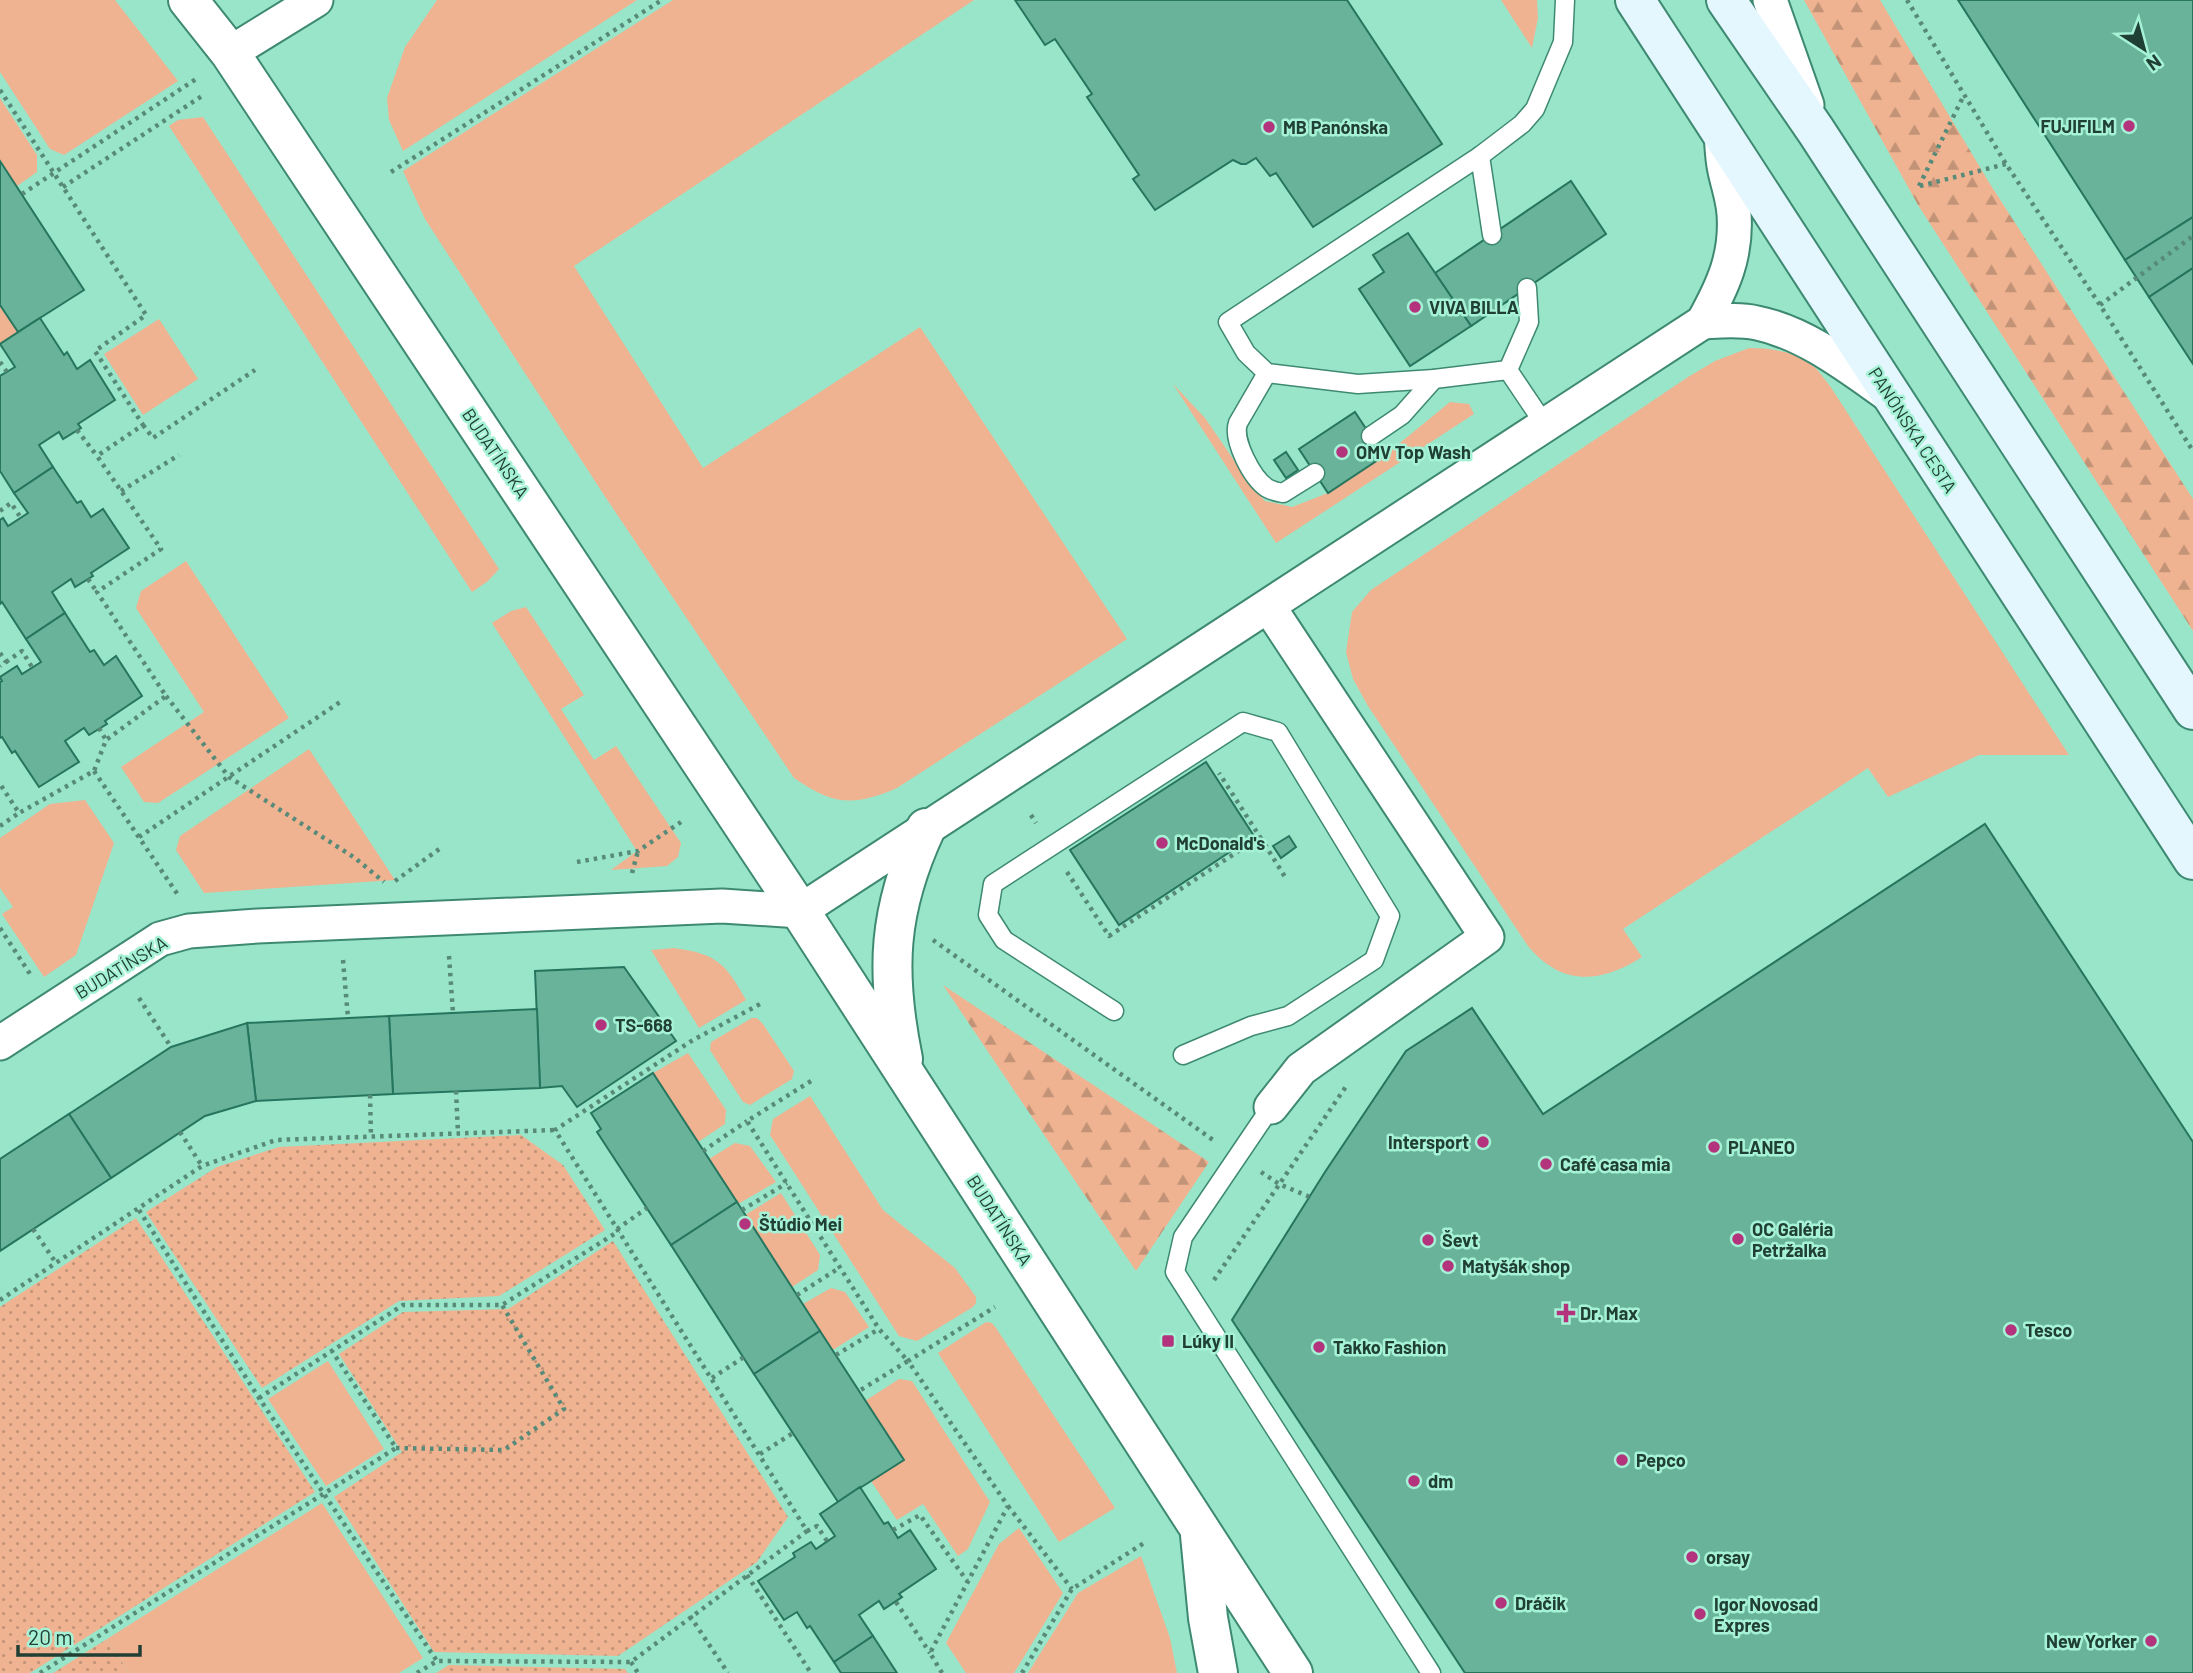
<svg xmlns="http://www.w3.org/2000/svg" width="2193" height="1673" font-family="Barlow,sans-serif">
<style>
.grass{fill:#f0b391}
.forest{fill:url(#forest-firs)}
.park{fill:url(#park-dots)}
.building{fill:#68b399;stroke:#26755e;stroke-width:2}
.lines{fill:none;stroke-linecap:round;stroke-linejoin:round}
.service-casing{stroke:#3d8971;stroke-width:21}
.minor-casing{stroke:#3d8971;stroke-width:37}
.tertiary-casing{stroke:#3d8971;stroke-width:42}
.secondary-casing{stroke:#3d8971;stroke-width:42}
.path{stroke:#578a78;stroke-width:4.5;stroke-dasharray:3.5 5;stroke-linecap:butt}
.service{stroke:#fff;stroke-width:18}
.minor{stroke:#fff;stroke-width:33}
.tertiary{stroke:#fff;stroke-width:38}
.secondary{stroke:#e4f6fe;stroke-width:38}
.poi-dot{fill:#b4337d;stroke:#a6f2d6;stroke-width:2.5}
.labels{text-anchor:middle;dominant-baseline:central;stroke-width:5;stroke-linejoin:round;paint-order:stroke}
.poi-label{font-size:18px;font-weight:bold;fill:#203f35;stroke:#a6f2d6;text-anchor:start}
.street-label{font-size:18px;fill:#203f35;stroke:#a6f2d6}
</style>
<defs>
<pattern id="forest-firs" width="22" height="20" patternUnits="userSpaceOnUse" patternTransform="scale(1.75)"><rect width="22" height="20" fill="#f0b391"/><path d="M5 1l3.5 6h-7zM16 11l3.5 6h-7z" fill="#c29377"/></pattern>
<pattern id="park-dots" width="8" height="8" patternUnits="userSpaceOnUse" patternTransform="scale(1.75)"><rect width="8" height="8" fill="#f0b391"/><path d="M2 2h.1M6 6h.1" fill="none" stroke="#c29377" stroke-width="1.8" stroke-linecap="round"/></pattern>
</defs>
<rect width="100%" height="100%" fill="#99e5c9"/>
<g class="grass">
<polygon points="0,0 115,0 178,81 64,155 50,149 0,72"/>
<polygon points="437,0 637,0 403,151 389,120 387,98 405,47"/>
<path d="M673,0H974L574,266L703,468L920,327L1127,639L897,788C853,807 833,805 794,778L604,495L425,219L403,171Z"/>
<polygon points="1501,0 1537,0 1538,18 1532,48"/>
<polygon points="0,98 37,155 37,172 17,186 0,161"/>
<polygon points="203,117 499,569 488,581 472,592 169,126 178,120"/>
<polygon points="0,305 18,332 0,344"/>
<polygon points="159,319 198,379 143,415 104,354"/>
<path d="M1749,348C1769,348 1794,351 1811,364C1818,369 1824,379 1830,386L2069,755H1979L1888,797L1868,768L1623,929L1642,957C1600,984 1561,986 1528,946L1368,706L1353,679L1346,652L1352,612L1371,590L1688,377L1715,361Z"/>
<polygon points="1173,384 1205,418 1251,485 1265,501 1292,507 1328,493 1384,456 1450,402 1469,404 1474,414 1276,543"/>
<polygon points="186,561 289,718 158,803 144,802 121,767 204,712 136,608 141,591"/>
<polygon points="526,607 584,695 561,709 594,760 616,746 681,843 678,857 667,866 611,870 637,851 492,623 511,611"/>
<polygon points="309,749 395,880 204,893 176,850 180,836"/>
<polygon points="85,800 114,843 76,955 44,977 2,914 13,907 0,888 0,838 50,804"/>
<path d="M674,948C717,954 725,963 746,1000L699,1028L651,950Z"/>
<polygon points="752,1018 757,1018 763,1024 794,1071 792,1079 750,1105 743,1102 710,1050 711,1042"/>
<polygon points="688,1053 726,1110 725,1124 698,1142 653,1073"/>
<polygon points="810,1096 883,1210 955,1268 976,1297 976,1303 973,1307 917,1341 899,1336 770,1135 773,1119"/>
<polygon points="735,1143 750,1146 776,1182 738,1204 709,1159"/>
<polygon points="781,1193 820,1255 818,1270 792,1287 745,1215"/>
<polygon points="831,1288 845,1292 869,1327 833,1350 803,1304"/>
<polygon points="986,1322 992,1323 996,1328 1115,1508 1059,1542 938,1353"/>
<polygon points="328,1361 384,1449 326,1486 268,1399"/>
<polygon points="899,1379 912,1381 990,1502 968,1549 958,1556 923,1504 897,1520 871,1481 904,1459 865,1401"/>
<polygon points="322,1503 423,1658 399,1673 129,1673 107,1639"/>
<polygon points="1019,1528 1063,1593 1014,1673 966,1673 946,1643 999,1544"/>
<polygon points="1141,1556 1170,1638 1177,1673 1028,1673 1078,1593"/>
</g>
<g class="forest">
<polygon points="1804,0 1880,0 1990,184 2193,499 2193,631 1918,205"/>
<polygon points="943,985 1209,1162 1136,1271"/>
</g>
<g class="park">
<polygon points="521,1135 563,1165 605,1230 499,1296 399,1301 262,1388 146,1212 217,1167 279,1147"/>
<polygon points="136,1218 315,1492 30,1673 0,1673 0,1307"/>
<polygon points="613,1241 788,1517 757,1562 618,1656 434,1652 334,1497 402,1452 339,1354 403,1312 508,1309"/>
<polygon points="107,1639 129,1673 53,1673"/>
<polygon points="449,1665 625,1669 628,1673 436,1673"/>
</g>
<g class="building">
<polygon points="1015,0 1347,0 1442,144 1313,227 1276,173 1270,176 1256,158 1246,164 1241,164 1233,160 1155,210 1133,179 1139,175 1087,97 1092,94 1055,39 1045,45"/>
<polygon points="1958,0 2193,0 2193,217 2125,260"/>
<polygon points="0,161 84,290 18,332 0,305"/>
<polygon points="1571,181 1606,234 1471,326 1435,273"/>
<polygon points="2193,217 2193,268 2149,297 2125,260"/>
<polygon points="1408,233 1471,326 1410,366 1359,289 1384,272 1373,255"/>
<polygon points="2193,268 2193,364 2149,297"/>
<polygon points="40,318 64,355 67,352 77,369 90,360 115,400 78,424 81,428 63,439 59,432 39,445 53,467 14,493 0,471 0,376 15,367 0,344"/>
<polygon points="1355,412 1384,456 1328,493 1299,449"/>
<polygon points="1286,452 1298,470 1286,478 1274,460"/>
<polygon points="53,467 77,503 81,501 91,517 103,509 129,548 91,573 93,576 75,587 71,579 52,592 65,613 26,639 2,602 0,604 0,520 3,518 8,526 28,513 14,493"/>
<polygon points="65,613 90,652 94,650 104,665 116,656 142,696 105,721 107,724 89,735 84,728 65,741 79,762 39,787 15,751 12,753 2,737 0,738 0,682 2,681 0,677 17,666 22,674 41,662 26,639"/>
<polygon points="1206,762 1254,836 1119,925 1070,850"/>
<polygon points="1985,824 2193,1142 2193,1673 1465,1673 1232,1320 1325,1172 1406,1051 1472,1008 1543,1114"/>
<polygon points="1289,836 1296,847 1281,858 1273,846"/>
<polygon points="624,967 676,1041 577,1107 562,1086 540,1088 535,971"/>
<polygon points="537,1009 540,1088 393,1094 389,1016"/>
<polygon points="389,1016 393,1094 256,1101 247,1023"/>
<polygon points="247,1023 256,1101 205,1116 111,1178 69,1114 171,1047"/>
<polygon points="653,1073 737,1202 671,1245 597,1132 601,1129 591,1113"/>
<polygon points="69,1114 111,1178 0,1251 0,1159"/>
<polygon points="737,1202 820,1331 754,1374 671,1245"/>
<polygon points="820,1331 904,1460 838,1502 754,1374"/>
<polygon points="860,1487 884,1524 888,1522 898,1538 910,1530 936,1569 899,1594 902,1597 884,1609 879,1601 859,1615 873,1636 834,1662 810,1626 807,1628 797,1612 784,1620 758,1581 795,1557 793,1553 811,1542 816,1549 835,1536 820,1514"/>
<polygon points="873,1636 897,1673 841,1673 834,1662"/>
</g>
<g class="lines">
<g class="service-casing">
<g id="service">
<polyline points="1480,156 1492,235"/>
<polyline points="1508,370 1529,322 1527,288"/>
<path d="M1267,373L1238,423C1232,440 1252,478 1267,488C1272,491 1277,492 1283,493L1315,473"/>
<polyline points="1545,425 1508,370 1434,379 1358,384 1267,373 1246,353 1228,322 1480,156 1522,124 1535,109 1563,42 1565,0"/>
<polyline points="1371,436 1402,415 1434,379"/>
<polyline points="1114,1011 1004,940 988,915 993,884 1243,722 1278,732 1390,916 1374,960 1288,1016 1251,1026 1183,1055"/>
<polyline points="1271,1107 1183,1237 1175,1272 1431,1673"/>
</g>
</g>
<g class="minor-casing">
<g id="minor">
<polyline points="1770,0 1807,105"/>
<polyline points="230,53 316,0"/>
<path d="M1703,322C1721,321 1739,319 1757,323C1806,333 1850,368 1890,396"/>
<polyline points="1269,607 1487,937 1301,1069 1271,1107"/>
<path d="M0,1043L160,939L189,931L258,926L722,906L800,911L1703,322C1723,286 1737,256 1734,214C1733,199 1728,185 1725,171C1722,158 1722,145 1721,133"/>
</g>
</g>
<g class="tertiary-casing">
<g id="tertiary">
<polyline points="188,0 230,53 800,911 1293,1673"/>
<path d="M903,1059C885,971 888,910 926,828"/>
<polyline points="1200,1535 1208,1618 1218,1673"/>
</g>
</g>
<g class="secondary-casing">
<g id="secondary">
<polyline points="1635,0 2193,860"/>
<polyline points="1726,0 1816,131 2193,710"/>
</g>
</g>
<g class="path">
<polyline points="1907,0 2006,164 2100,305 2193,451"/>
<polyline points="0,90 146,315 95,351 143,425 97,456 161,549 97,592 166,696 106,740 94,771 19,813 0,784"/>
<polyline points="391,172 662,0"/>
<polyline points="1919,186 1964,95"/>
<polyline points="1920,186 2006,164"/>
<polyline points="63,187 205,94"/>
<polyline points="22,194 196,79"/>
<polyline points="2100,305 2193,236"/>
<polyline points="0,362 7,372"/>
<polyline points="143,425 153,438 255,370"/>
<polyline points="77,430 97,456"/>
<polyline points="121,491 179,455"/>
<polyline points="0,511 11,503 21,518"/>
<polyline points="88,579 97,592"/>
<polyline points="0,653 6,662 0,666"/>
<polyline points="6,662 22,651 32,667"/>
<polyline points="166,696 229,777 355,858 384,882"/>
<polyline points="99,728 106,740"/>
<polyline points="94,771 178,895"/>
<polyline points="1031,815 1036,823"/>
<polyline points="0,826 19,813"/>
<polyline points="139,837 343,700"/>
<polyline points="1260,837 1287,880"/>
<polyline points="577,862 638,851 681,822"/>
<polyline points="1067,872 1109,936 1260,837 1219,773"/>
<polyline points="632,873 638,851"/>
<polyline points="395,881 442,847"/>
<polyline points="0,928 32,977"/>
<polyline points="933,940 1213,1140"/>
<polyline points="449,956 453,1013"/>
<polyline points="343,960 348,1018"/>
<polyline points="139,998 171,1047"/>
<polyline points="811,1081 747,1121 879,1329 908,1361 859,1391"/>
<polyline points="456,1091 458,1133"/>
<polyline points="370,1095 371,1136"/>
<polyline points="180,1132 202,1166"/>
<polyline points="703,1151 747,1121"/>
<polyline points="1261,1172 1279,1184 1310,1197"/>
<polyline points="139,1210 259,1398 437,1661"/>
<polyline points="742,1210 787,1183"/>
<polyline points="33,1229 56,1263"/>
<polyline points="617,1229 647,1208"/>
<polyline points="1214,1280 1347,1085"/>
<polyline points="797,1295 839,1268"/>
<polyline points="0,1300 202,1166 276,1140 555,1130"/>
<polyline points="836,1355 879,1329"/>
<polyline points="712,1378 744,1357"/>
<polyline points="259,1398 403,1305 502,1305 619,1231"/>
<polyline points="396,1448 504,1450 564,1409 502,1305"/>
<polyline points="760,1454 793,1433"/>
<polyline points="1008,1506 1072,1589"/>
<polyline points="893,1530 920,1515 967,1581"/>
<polyline points="807,1531 817,1526 827,1541"/>
<polyline points="747,1575 811,1673"/>
<polyline points="896,1602 930,1653"/>
<polyline points="690,1616 728,1673"/>
<polyline points="631,1662 638,1673"/>
<polyline points="40,1673 396,1448 332,1351"/>
<polyline points="417,1673 437,1661 631,1662 807,1531 555,1130 693,1040 762,1003"/>
<polyline points="942,1673 930,1653 1008,1506 908,1361 995,1307"/>
<polyline points="1022,1673 1072,1589 1144,1543"/>
</g>
<use href="#service" class="service"/>
<use href="#minor" class="minor"/>
<use href="#tertiary" class="tertiary"/>
<use href="#secondary" class="secondary"/>
</g>
<g class="poi-dot">
<circle cx="2129" cy="126" r="7"/>
<circle cx="1269" cy="127" r="7"/>
<circle cx="1415" cy="307" r="7"/>
<circle cx="1342" cy="452" r="7"/>
<circle cx="1162" cy="843" r="7"/>
<circle cx="601" cy="1025" r="7"/>
<circle cx="1483" cy="1142" r="7"/>
<circle cx="1714" cy="1147" r="7"/>
<circle cx="1546" cy="1164" r="7"/>
<circle cx="745" cy="1224" r="7"/>
<circle cx="1738" cy="1239" r="7"/>
<circle cx="1428" cy="1240" r="7"/>
<circle cx="1448" cy="1266" r="7"/>
<path d="M1562.5 1302.5h7v7h7v7h-7v7h-7v-7h-7v-7h7z"/>
<circle cx="2011" cy="1330" r="7"/>
<rect x="1161" y="1334" width="14" height="14" rx="3.5"/>
<circle cx="1319" cy="1347" r="7"/>
<circle cx="1622" cy="1460" r="7"/>
<circle cx="1414" cy="1481" r="7"/>
<circle cx="1692" cy="1557" r="7"/>
<circle cx="1501" cy="1603" r="7"/>
<circle cx="1700" cy="1614" r="7"/>
<circle cx="2151" cy="1641" r="7"/>
</g>
<g class="labels">
<g class="poi-label">
<text x="2115" y="126" text-anchor="end">FUJIFILM</text>
<text x="1283" y="127">MB Panónska</text>
<text x="1429" y="307">VIVA BILLA</text>
<text x="1356" y="452">OMV Top Wash</text>
<text x="1176" y="843">McDonald's</text>
<text x="615" y="1025">TS-668</text>
<text x="1469" y="1142" text-anchor="end">Intersport</text>
<text x="1728" y="1147">PLANEO</text>
<text x="1560" y="1164">Café casa mia</text>
<text x="759" y="1224">Štúdio Mei</text>
<text x="1752" y="1229">OC Galéria<tspan x="1752" dy="21">Petržalka</tspan></text>
<text x="1442" y="1240">Ševt</text>
<text x="1462" y="1266">Matyšák shop</text>
<text x="1580" y="1313">Dr. Max</text>
<text x="2025" y="1330">Tesco</text>
<text x="1182" y="1341">Lúky II</text>
<text x="1333" y="1347">Takko Fashion</text>
<text x="1636" y="1460">Pepco</text>
<text x="1428" y="1481">dm</text>
<text x="1706" y="1557">orsay</text>
<text x="1515" y="1603">Dráčik</text>
<text x="1714" y="1604">Igor Novosad<tspan x="1714" dy="21">Expres</tspan></text>
<text x="2137" y="1641" text-anchor="end">New Yorker</text>
</g>
<g class="street-label">
<text transform="translate(1913 430) rotate(57)">PANÓNSKA CESTA</text>
<text transform="translate(496 453) rotate(56)">BUDATÍNSKA</text>
<text transform="translate(121 967) rotate(-31)">BUDATÍNSKA</text>
<text transform="translate(1000 1220) rotate(57)">BUDATÍNSKA</text>
</g>
</g>
<g transform="translate(2144 49) rotate(144)" stroke="#a6f2d6" stroke-width="5" paint-order="stroke">
<path d="M0-5L12 26L0 18L-12 26Z" fill="#203f35"/>
<text y="-10" font-size="19" font-weight="bold" text-anchor="middle" fill="#203f35">N</text>
</g>
<path d="M18 1645v10h122v-10" fill="none" stroke="#203f35" stroke-width="3.5"/>
<text x="28" y="1645" font-size="21" fill="#203f35" stroke="#a6f2d6" stroke-width="5" paint-order="stroke">20 m</text>
</svg>
